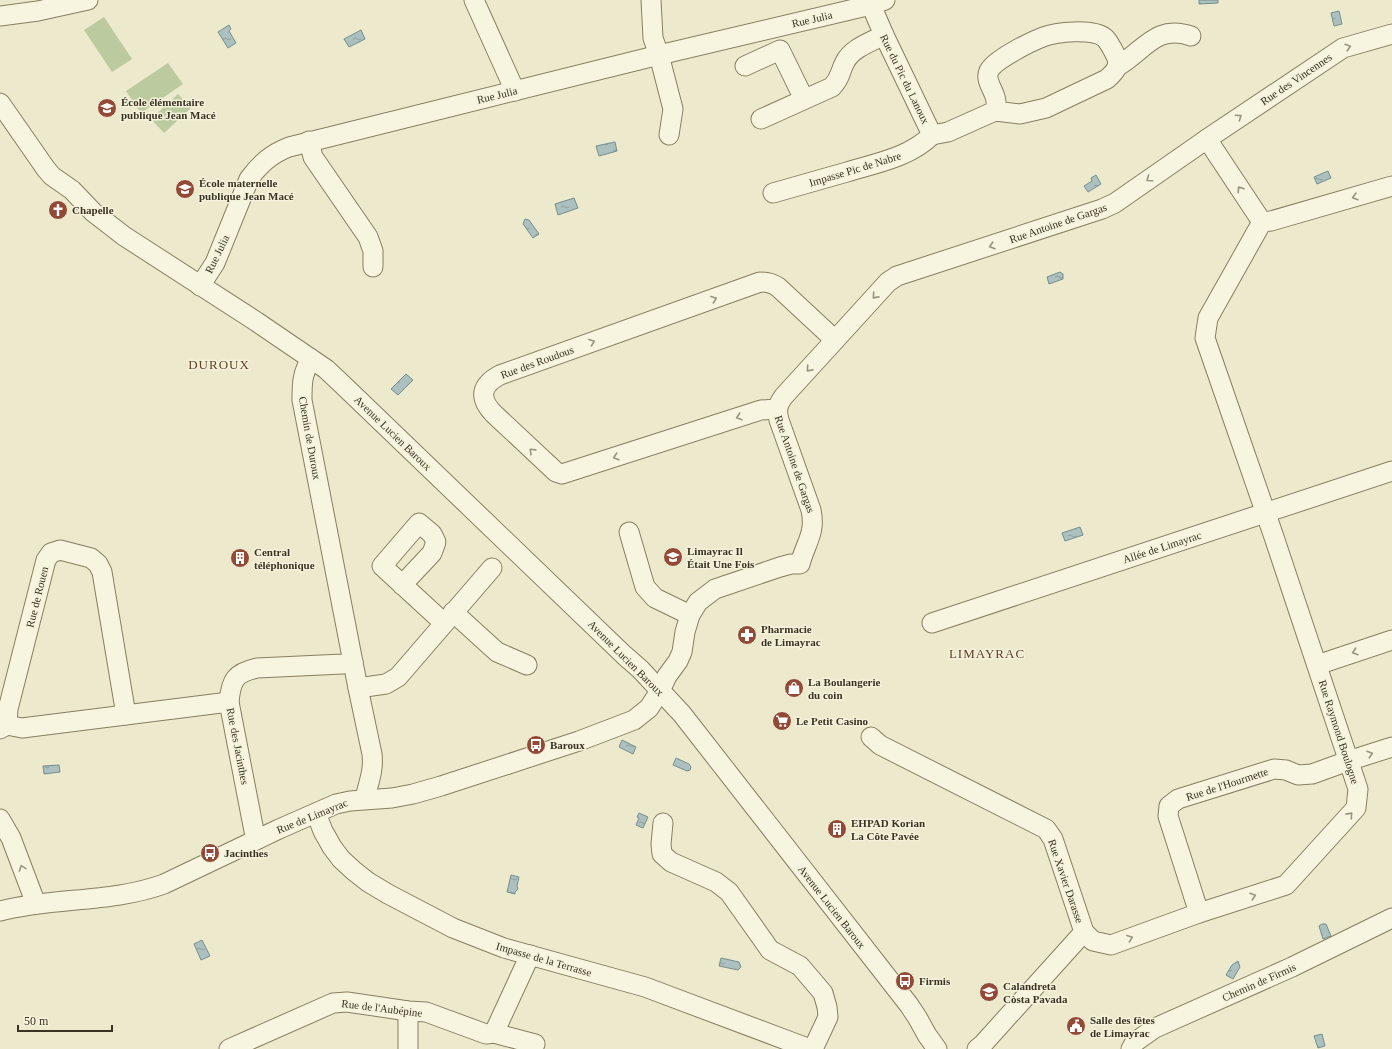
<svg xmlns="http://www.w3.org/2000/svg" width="1392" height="1049" font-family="Georgia,serif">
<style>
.pitch{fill:#bccaa0}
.water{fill:url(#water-ripples);stroke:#738f8e}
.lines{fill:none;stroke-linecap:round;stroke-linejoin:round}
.minor-casing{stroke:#887e61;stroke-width:21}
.minor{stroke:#f7f5df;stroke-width:19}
.oneway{stroke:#989481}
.labels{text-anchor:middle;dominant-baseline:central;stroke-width:3;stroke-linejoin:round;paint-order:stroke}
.street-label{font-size:11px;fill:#3a3323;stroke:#f4f2db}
.poi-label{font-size:11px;font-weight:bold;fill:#3a3323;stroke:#f4f2db;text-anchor:start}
.quarter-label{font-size:13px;letter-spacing:1px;fill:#634026;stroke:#f4f2db}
</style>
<defs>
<pattern id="water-ripples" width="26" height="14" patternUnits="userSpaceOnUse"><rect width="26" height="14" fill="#acc1bf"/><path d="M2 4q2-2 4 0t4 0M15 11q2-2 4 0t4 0" fill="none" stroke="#8d9d9b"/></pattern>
</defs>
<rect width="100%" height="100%" fill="#ece9cc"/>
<g class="pitch">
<polygon points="104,17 132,59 112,72 84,30"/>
<polygon points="168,63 183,84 141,113 126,91"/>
<polygon points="178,94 191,108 164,133 151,119"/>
</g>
<g class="water">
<polygon points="1199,0 1218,0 1218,3 1199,4"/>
<polygon points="1339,11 1342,24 1334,26 1331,13"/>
<polygon points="229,25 231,29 229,31 236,43 228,48 218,32"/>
<polygon points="361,30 365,39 349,47 344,39"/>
<polygon points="615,142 617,151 599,156 596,146"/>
<polygon points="1328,171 1331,178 1317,184 1314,177"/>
<polygon points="1096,175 1101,184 1088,192 1084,186 1092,181 1091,178"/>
<polygon points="574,198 578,208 558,215 555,204"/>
<polygon points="525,219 529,220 539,234 533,238 523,224"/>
<polygon points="1060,272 1063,274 1063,279 1049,284 1047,277"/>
<polygon points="406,374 413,380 398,395 391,389"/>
<polygon points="1080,527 1083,535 1065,541 1062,533"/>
<polygon points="622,740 636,747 633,754 619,747"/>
<polygon points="676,758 689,764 691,767 690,770 687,771 673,765"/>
<polygon points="59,765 60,772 44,774 43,766"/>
<polygon points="639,813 648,817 643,828 636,825 639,818 637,817"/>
<polygon points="511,875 519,877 517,886 518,889 515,892 515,894 507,892"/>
<polygon points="1322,924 1326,924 1331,936 1323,939 1319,926"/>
<polygon points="202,940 210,956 201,960 194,944"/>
<polygon points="721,958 739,962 741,967 738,970 719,966"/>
<polygon points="1238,961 1240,967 1233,979 1226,975 1232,965"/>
<polygon points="1322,1034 1325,1046 1318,1048 1314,1036"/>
</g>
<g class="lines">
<g class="minor-casing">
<g id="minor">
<polyline points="474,0 515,91"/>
<polyline points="651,0 653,38 659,55 673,109 669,135"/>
<polyline points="871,5 884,35 932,135"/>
<polyline points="0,16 38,11 88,0"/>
<polyline points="745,66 780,50 804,99"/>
<path d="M1118,66C1145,50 1156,24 1191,36"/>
<polyline points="0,103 46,169 52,176 72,190 93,212 124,236 257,322 326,369 343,385 624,655 640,669 682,714 909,1005 917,1017 927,1035 937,1049"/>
<path d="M761,119L832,87C842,76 839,73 845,62C852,48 871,42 884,35"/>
<path d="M932,135L948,132L995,111L1020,114L1046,108L1107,79C1116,71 1121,65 1115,54C1112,48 1109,42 1105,38C1093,28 1056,32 1043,37C1030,42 994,60 989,71C984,81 996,92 996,102C997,105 995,109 995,111"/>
<polyline points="1207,139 1343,48 1392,34"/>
<polyline points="309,141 313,157 368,237 373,251 373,267"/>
<path d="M773,193C798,186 822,179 847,172C877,163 910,157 932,135"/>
<polyline points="1262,222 1271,221 1392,186"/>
<path d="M200,286L215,263L249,179C260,164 271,154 289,147L659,55L871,5L885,0"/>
<path d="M311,359C302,374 302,383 302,400L358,688L372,754C374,772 368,783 365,799"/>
<path d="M777,409L761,410L562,474L556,472L494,414C478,398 481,385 500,375L760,282C768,282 772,283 778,287L835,340"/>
<polyline points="629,532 645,587 655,598 690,615"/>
<polyline points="402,585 432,553 436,542 432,534 419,523 382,566 444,623"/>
<polyline points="453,612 497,652 527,665"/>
<polyline points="932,623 1392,471"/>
<polyline points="1317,665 1392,640"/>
<polyline points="358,688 386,684 398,677 492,568"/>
<polyline points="7,725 8,709 46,560 51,553 60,550 91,558 98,564 102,572 126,715"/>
<polyline points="0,729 7,725 22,728 229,702"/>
<polyline points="871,737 880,745 1046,829 1053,839 1084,932 1093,941 1111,945 1199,913 1286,885 1356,808 1358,789 1274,537 1205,338 1208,318 1262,222"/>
<polyline points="316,813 323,831 332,847 341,859 354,871 368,882 388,894 453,928 504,948 645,987 810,1049"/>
<polyline points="0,819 11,838 36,904"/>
<polyline points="663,823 661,844 662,854 671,862 716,882 729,892 770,950 800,966 823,993 827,1007 828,1017 813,1049"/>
<path d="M258,839L254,831L229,702C231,680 235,673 257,668L343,664L353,662"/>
<path d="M0,911C54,897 112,903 164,884L279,829L336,804L350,801L392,798L413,794L441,786L579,741L634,720L649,708L660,691L667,676L678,661L682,652L685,632L690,615L698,602L715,589L780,567L791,564H800C806,542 816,533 811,510L779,420C776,409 778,404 784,396L888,282L897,276L1102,209L1115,203L1207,139L1262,222"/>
<polyline points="1199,913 1168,816 1169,806 1178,799 1274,769 1286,770 1298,775 1312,774 1348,761 1392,747"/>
<polyline points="408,1011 408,1049"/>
<polyline points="494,1033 530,955"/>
<polyline points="229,1049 333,1003 347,1002 408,1011 426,1012 486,1034 494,1033 535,1044"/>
<polyline points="977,1049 983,1044 1084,932"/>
<polyline points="1131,1049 1135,1042 1155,1028 1292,967 1392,918"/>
</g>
</g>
<use href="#minor" class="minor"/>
</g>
<defs><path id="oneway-chevron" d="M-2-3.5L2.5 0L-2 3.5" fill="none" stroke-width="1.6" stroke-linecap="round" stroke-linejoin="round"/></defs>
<g class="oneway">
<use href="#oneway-chevron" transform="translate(1348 47) rotate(-18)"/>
<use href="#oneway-chevron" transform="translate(1239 117) rotate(-34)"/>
<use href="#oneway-chevron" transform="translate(1149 179) rotate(145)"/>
<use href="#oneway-chevron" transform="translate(1240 189) rotate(-124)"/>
<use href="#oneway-chevron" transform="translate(1355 197) rotate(164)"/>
<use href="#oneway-chevron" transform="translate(992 246) rotate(162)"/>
<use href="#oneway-chevron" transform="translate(875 296) rotate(132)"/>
<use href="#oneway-chevron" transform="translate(714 299) rotate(-20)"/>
<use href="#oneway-chevron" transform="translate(592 342) rotate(-20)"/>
<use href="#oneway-chevron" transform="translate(809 369) rotate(132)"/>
<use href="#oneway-chevron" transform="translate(739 417) rotate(162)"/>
<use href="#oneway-chevron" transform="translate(532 451) rotate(-136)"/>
<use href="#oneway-chevron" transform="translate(616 457) rotate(162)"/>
<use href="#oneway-chevron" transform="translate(1355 652) rotate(162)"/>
<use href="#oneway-chevron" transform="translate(1370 754) rotate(-18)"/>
<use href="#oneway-chevron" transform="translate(1350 815) rotate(-48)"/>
<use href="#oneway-chevron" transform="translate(22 868) rotate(-110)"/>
<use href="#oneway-chevron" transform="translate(1253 896) rotate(-18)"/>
<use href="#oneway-chevron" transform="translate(1130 938) rotate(-20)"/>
</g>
<defs>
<g id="school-disc" transform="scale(1)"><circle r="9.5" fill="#924936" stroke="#f4f2db"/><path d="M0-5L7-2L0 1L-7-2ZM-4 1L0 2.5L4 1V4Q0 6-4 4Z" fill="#fff"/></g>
<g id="church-disc" transform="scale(1)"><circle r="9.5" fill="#924936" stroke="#f4f2db"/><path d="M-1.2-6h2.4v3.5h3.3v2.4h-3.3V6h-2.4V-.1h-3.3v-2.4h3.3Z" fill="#fff"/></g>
<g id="building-disc" transform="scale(1)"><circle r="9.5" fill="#924936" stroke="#f4f2db"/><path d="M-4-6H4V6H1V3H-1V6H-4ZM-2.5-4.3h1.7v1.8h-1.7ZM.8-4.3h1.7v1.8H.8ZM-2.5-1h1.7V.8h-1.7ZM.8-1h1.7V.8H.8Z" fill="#fff"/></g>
<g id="pharmacy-disc" transform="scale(1)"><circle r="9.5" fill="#924936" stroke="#f4f2db"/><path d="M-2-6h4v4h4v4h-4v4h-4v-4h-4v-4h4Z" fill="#fff"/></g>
<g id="shop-disc" transform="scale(1)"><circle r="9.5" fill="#924936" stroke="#f4f2db"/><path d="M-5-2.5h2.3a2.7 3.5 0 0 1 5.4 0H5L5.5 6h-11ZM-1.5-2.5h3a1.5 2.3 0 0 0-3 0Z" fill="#fff"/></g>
<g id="supermarket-disc" transform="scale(1)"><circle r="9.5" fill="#924936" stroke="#f4f2db"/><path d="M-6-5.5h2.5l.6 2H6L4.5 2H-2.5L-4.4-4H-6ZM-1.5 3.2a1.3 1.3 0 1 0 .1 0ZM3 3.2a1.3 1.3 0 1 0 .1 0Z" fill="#fff"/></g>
<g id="bus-disc" transform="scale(1)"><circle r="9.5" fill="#924936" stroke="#f4f2db"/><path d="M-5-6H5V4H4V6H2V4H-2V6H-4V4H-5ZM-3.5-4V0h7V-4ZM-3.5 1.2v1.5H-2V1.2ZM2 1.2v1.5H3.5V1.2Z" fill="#fff"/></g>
<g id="civic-disc" transform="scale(1)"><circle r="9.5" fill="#924936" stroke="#f4f2db"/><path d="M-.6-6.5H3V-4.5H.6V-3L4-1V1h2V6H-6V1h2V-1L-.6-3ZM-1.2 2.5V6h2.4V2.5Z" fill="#fff"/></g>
</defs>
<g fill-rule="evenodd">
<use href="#school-disc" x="107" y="108"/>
<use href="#school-disc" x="185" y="189"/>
<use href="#church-disc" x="58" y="210"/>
<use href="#school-disc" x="673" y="557"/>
<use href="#building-disc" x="240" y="558"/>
<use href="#pharmacy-disc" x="747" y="635"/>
<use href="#shop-disc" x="794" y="688"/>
<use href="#supermarket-disc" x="782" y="721"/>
<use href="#bus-disc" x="536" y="745"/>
<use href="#building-disc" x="837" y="829"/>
<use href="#bus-disc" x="210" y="853"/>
<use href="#bus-disc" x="905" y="981"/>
<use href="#school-disc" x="989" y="992"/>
<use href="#civic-disc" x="1076" y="1026"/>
</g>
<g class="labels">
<g class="street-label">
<text transform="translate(812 19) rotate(-13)">Rue Julia</text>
<text transform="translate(905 79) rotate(64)">Rue du Pic du Lanoux</text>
<text transform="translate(1296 79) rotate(-34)">Rue des Vincennes</text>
<text transform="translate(497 95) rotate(-14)">Rue Julia</text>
<text transform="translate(855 169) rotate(-17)">Impasse Pic de Nabre</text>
<text transform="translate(1058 223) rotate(-19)">Rue Antoine de Gargas</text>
<text transform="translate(217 254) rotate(-64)">Rue Julia</text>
<text transform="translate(537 362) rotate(-20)">Rue des Roudous</text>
<text transform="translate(393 433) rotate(44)">Avenue Lucien Baroux</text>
<text transform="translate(310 438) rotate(80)">Chemin de Duroux</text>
<text transform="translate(795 464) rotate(71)">Rue Antoine de Gargas</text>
<text transform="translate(1162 547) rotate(-18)">Allée de Limayrac</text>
<text transform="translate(37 597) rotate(-76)">Rue de Rouen</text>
<text transform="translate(626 658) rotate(45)">Avenue Lucien Baroux</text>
<text transform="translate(1339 732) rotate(72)">Rue Raymond Boulogne</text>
<text transform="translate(238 746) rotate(79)">Rue des Jacinthes</text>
<text transform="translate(1227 784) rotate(-18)">Rue de l'Hourmette</text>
<text transform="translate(312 816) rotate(-22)">Rue de Limayrac</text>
<text transform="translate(1066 881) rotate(71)">Rue Xavier Darasse</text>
<text transform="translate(832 907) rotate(52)">Avenue Lucien Baroux</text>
<text transform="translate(544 959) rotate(16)">Impasse de la Terrasse</text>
<text transform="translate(1259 982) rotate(-24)">Chemin de Firmis</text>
<text transform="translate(382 1008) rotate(7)">Rue de l'Aubépine</text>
</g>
<g class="poi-label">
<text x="121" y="102">École élémentaire<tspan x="121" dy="13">publique Jean Macé</tspan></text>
<text x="199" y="183">École maternelle<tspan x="199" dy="13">publique Jean Macé</tspan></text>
<text x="72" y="210">Chapelle</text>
<text x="687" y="551">Limayrac Il<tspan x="687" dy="13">Était Une Fois</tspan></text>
<text x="254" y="552">Central<tspan x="254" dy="13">téléphonique</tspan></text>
<text x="761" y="629">Pharmacie<tspan x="761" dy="13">de Limayrac</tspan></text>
<text x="808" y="682">La Boulangerie<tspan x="808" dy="13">du coin</tspan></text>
<text x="796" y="721">Le Petit Casino</text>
<text x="550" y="745">Baroux</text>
<text x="851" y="823">EHPAD Korian<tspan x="851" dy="13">La Côte Pavée</tspan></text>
<text x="224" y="853">Jacinthes</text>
<text x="919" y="981">Firmis</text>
<text x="1003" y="986">Calandreta<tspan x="1003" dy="13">Còsta Pavada</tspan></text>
<text x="1090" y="1020">Salle des fêtes<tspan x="1090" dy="13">de Limayrac</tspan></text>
</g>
<g class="quarter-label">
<text x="219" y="364">DUROUX</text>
<text x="987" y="653">LIMAYRAC</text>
</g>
</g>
<path d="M18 1025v6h94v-6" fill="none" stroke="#3a3323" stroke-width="2"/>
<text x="24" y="1025" font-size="12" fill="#3a3323" stroke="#f4f2db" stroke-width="3" paint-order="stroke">50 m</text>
</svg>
